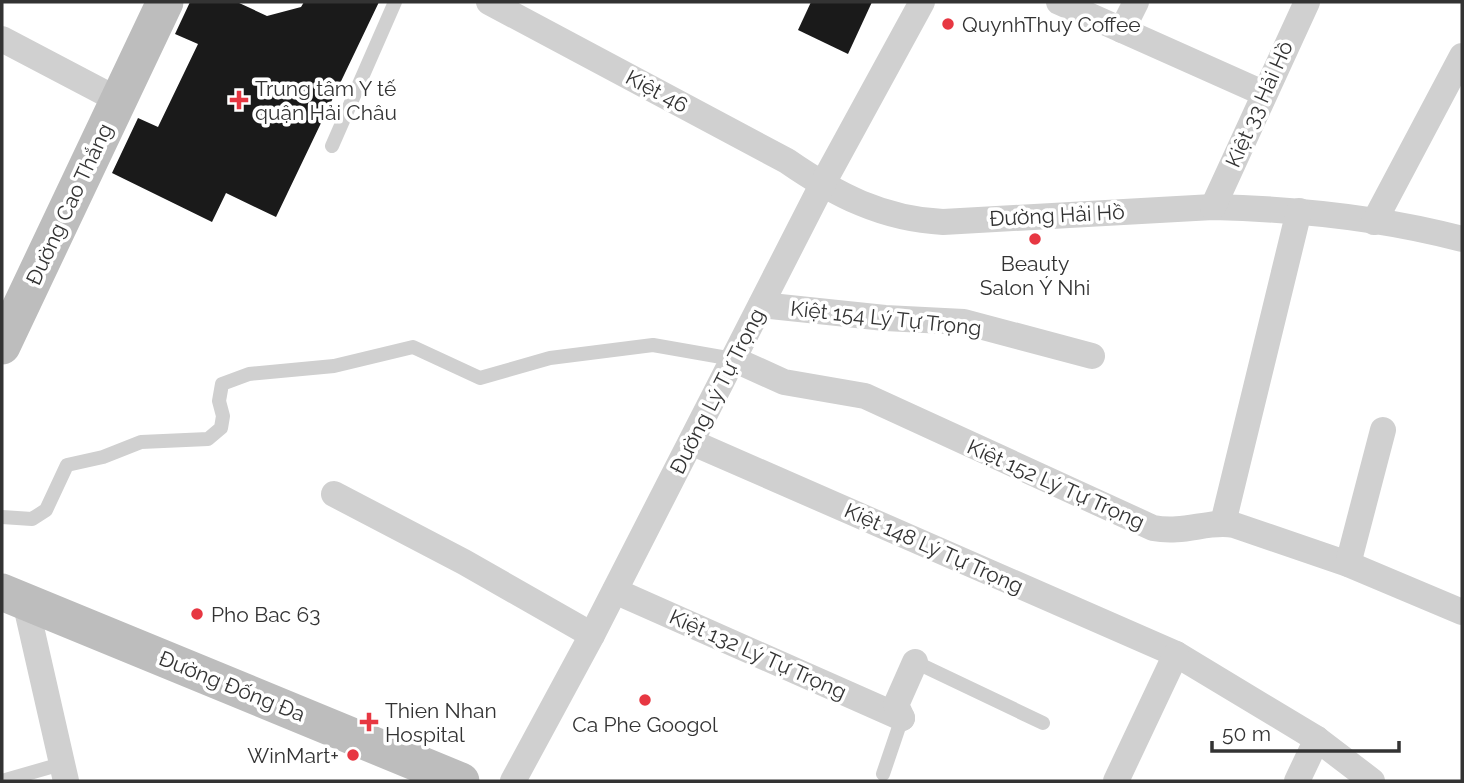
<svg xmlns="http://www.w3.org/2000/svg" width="1464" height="783" font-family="Raleway,sans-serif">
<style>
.building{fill:#1a1a1a}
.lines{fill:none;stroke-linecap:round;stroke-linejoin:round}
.lane{stroke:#d0d0d0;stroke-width:14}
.street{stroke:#d0d0d0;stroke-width:26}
.secondary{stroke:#bdbdbd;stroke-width:37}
.poi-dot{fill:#e73742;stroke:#fff;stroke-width:2.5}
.labels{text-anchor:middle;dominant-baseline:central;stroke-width:7;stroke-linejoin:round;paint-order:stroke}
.poi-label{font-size:21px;fill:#333;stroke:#fff;text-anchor:start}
.street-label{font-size:21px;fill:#333;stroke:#fff}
</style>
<rect width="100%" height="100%" fill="#fff"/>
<g class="building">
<polygon points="190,2 237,2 267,16 301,7 304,2 379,2 276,217 226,193 212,222 112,173 138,118 158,127 198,44 175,34"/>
<polygon points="811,2 872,2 848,54 798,30"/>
</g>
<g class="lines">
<g class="lane">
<polyline points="332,146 395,2"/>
<polyline points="2,517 32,519 46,510 67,465 103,457 141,442 208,439 221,428 223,416 219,401 222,384 249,374 334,366 413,347 480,378 550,358 653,345 733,359"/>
<polyline points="915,662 1043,723"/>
<polyline points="883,774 902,718"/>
<polyline points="2,781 61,764"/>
</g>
<g class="street">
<path d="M489,2L787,161C836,195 883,219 943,222L1213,207C1296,209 1382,218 1462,239"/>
<polyline points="1059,2 1263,93"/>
<polyline points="1122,30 1136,2"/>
<polyline points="2,39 118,100"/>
<polyline points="1213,207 1307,2"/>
<polyline points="1374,222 1462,56"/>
<polyline points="761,305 885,318 964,322 1092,356"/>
<path d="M733,359L784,382L865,396L1153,528C1185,534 1208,520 1234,525L1348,564L1462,612"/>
<polyline points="691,442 1176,654 1317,739 1372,781"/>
<polyline points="334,494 464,562 592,635"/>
<polyline points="1223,523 1299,211"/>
<polyline points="1348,564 1383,430"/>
<polyline points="615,591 902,718"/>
<polyline points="25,601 66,781"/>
<polyline points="902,718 896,705 915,662"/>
<polyline points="513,781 592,635 822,185 922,2"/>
<polyline points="1116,781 1176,654"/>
<polyline points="1297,781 1317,739"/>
</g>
<g class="secondary">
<polyline points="2,346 165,2"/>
<polyline points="2,592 461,781"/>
</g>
</g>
<g class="poi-dot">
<circle cx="948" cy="24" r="7"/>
<path d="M235.5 89.5h7v7h7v7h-7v7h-7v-7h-7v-7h7z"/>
<circle cx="1035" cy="239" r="7"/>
<circle cx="197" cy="614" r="7"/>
<circle cx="645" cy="700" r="7"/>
<path d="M365.5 711.5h7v7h7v7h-7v7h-7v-7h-7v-7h7z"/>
<circle cx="353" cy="755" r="7"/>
</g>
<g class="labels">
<g class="poi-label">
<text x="962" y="24">QuynhThuy Coffee</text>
<text x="255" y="88">Trung tâm Y tế<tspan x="255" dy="24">quận Hải Châu</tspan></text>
<text x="1035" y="263" text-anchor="middle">Beauty<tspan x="1035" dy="24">Salon Ý Nhi</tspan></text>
<text x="211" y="614">Pho Bac 63</text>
<text x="385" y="710">Thien Nhan<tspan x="385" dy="24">Hospital</tspan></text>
<text x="645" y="724" text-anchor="middle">Ca Phe Googol</text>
<text x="339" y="755" text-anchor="end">WinMart+</text>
</g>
<g class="street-label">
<text transform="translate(657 91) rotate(28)">Kiệt 46</text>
<text transform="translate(1259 104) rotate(-66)">Kiệt 33 Hải Hồ</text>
<text transform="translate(69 204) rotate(-65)">Đường Cao Thắng</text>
<text transform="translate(1057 215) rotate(-3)">Đường Hải Hồ</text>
<text transform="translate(886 318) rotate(6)">Kiệt 154 Lý Tự Trọng</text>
<text transform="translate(717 391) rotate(-63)">Đường Lý Tự Trọng</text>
<text transform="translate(1056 484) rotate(24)">Kiệt 152 Lý Tự Trọng</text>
<text transform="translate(934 548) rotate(24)">Kiệt 148 Lý Tự Trọng</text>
<text transform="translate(758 654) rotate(24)">Kiệt 132 Lý Tự Trọng</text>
<text transform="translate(232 686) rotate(22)">Đường Đống Đa</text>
</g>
</g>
<rect width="1464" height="783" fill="none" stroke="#333333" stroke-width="7"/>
<path d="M1212 741v10h187v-10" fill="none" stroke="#333333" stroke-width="3.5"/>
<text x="1222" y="741" font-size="21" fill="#333333" stroke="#ffffff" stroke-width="5" paint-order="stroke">50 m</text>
</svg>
